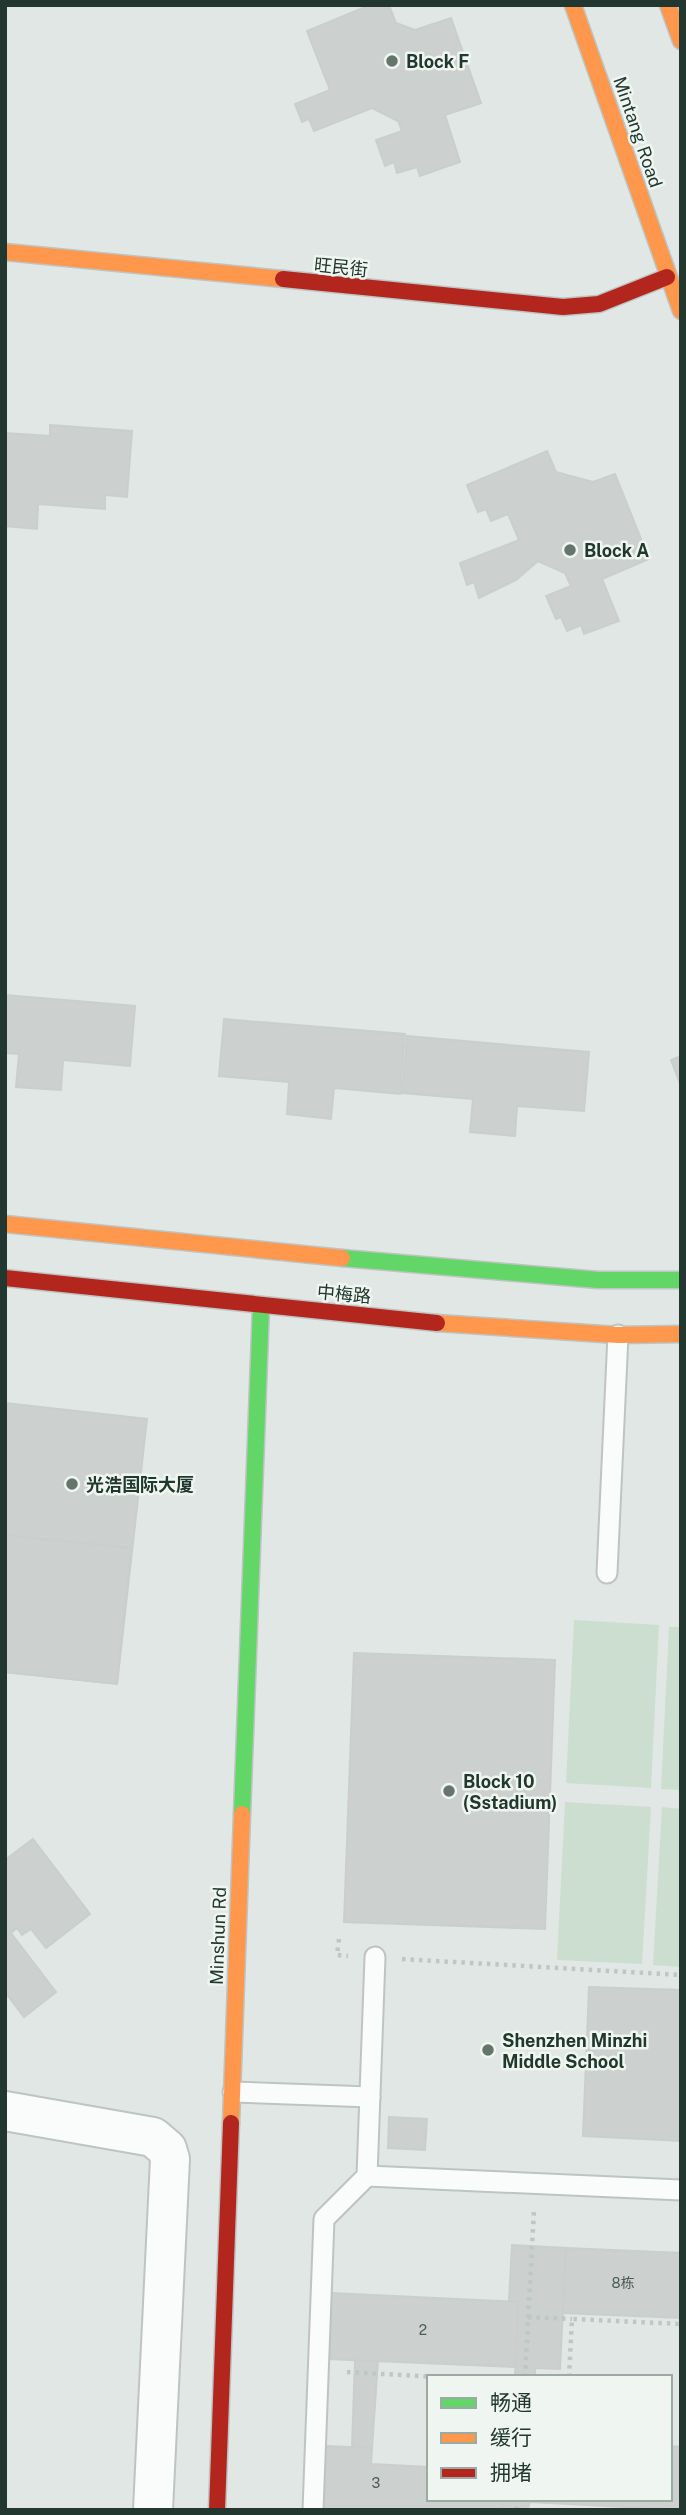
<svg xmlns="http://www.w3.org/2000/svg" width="686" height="2515" font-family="'Public Sans','Noto Sans SC',sans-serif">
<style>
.green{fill:#ccded0}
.building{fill:#ccd0ce;stroke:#cacfcd;stroke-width:2}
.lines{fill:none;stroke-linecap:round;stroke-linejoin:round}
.lane-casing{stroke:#bec4c1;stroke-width:23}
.street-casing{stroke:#bec4c1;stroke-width:42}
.fast-casing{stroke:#bec4c1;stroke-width:19}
.slow-casing{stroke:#bec4c1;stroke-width:19}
.jam-casing{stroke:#bec4c1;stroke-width:19}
.path{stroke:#bfc7c3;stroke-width:4.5;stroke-dasharray:3.5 5;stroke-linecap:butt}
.lane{stroke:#fafbfb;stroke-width:19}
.street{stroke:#fafbfb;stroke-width:38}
.fast{stroke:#63d668;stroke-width:16}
.slow{stroke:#ff974d;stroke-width:16}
.jam{stroke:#b3261e;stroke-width:16}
.poi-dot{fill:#65756e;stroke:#eff6f2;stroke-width:2.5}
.labels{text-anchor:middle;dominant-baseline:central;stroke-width:5;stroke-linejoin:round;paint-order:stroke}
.number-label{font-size:14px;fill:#4c5d57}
.poi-label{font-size:18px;font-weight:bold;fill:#22372f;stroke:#eff6f2;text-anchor:start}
.street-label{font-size:18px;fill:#22372f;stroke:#eff6f2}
</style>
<rect width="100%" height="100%" fill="#e1e7e4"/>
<g class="green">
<polygon points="574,1620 659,1625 651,1788 566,1783"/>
<polygon points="669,1627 681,1627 681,1790 661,1789"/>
<polygon points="565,1802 651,1807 642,1964 557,1960"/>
<polygon points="662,1807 681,1809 681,1967 653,1965"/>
</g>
<g class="building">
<polygon points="370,5 389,5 396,23 415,30 451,18 481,103 445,115 460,162 420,176 417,167 397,173 394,162 385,166 376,140 402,131 398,121 372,108 314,131 309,119 302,122 295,104 330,90 307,31"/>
<polygon points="50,425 132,431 127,497 105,495 105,509 38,504 37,529 5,526 5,433 50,436"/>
<polygon points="547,451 556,472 593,482 615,474 649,559 602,579 619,621 584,634 581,625 567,631 561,617 556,619 546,596 571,586 565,573 538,561 516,580 479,598 474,582 467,585 460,563 519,540 508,514 491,521 486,509 478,512 467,485"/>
<polygon points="5,995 135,1006 130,1066 63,1060 61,1090 16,1087 19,1054 5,1053"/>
<polygon points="224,1019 405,1034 400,1094 334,1088 331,1119 287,1114 289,1082 219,1076"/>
<polygon points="407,1036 589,1052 584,1111 517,1106 515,1136 470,1132 473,1099 402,1093"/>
<polygon points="681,1056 681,1080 679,1081 671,1060"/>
<polygon points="5,1403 147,1419 117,1684 5,1672"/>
<polygon points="5,1535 131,1548 117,1684 5,1672"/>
<polygon points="354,1653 555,1660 545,1929 344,1922"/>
<polygon points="33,1839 90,1914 46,1948 31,1929 22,1935 17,1928 11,1933 56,1992 24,2017 5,1992 5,1911 8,1911 5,1908 5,1860"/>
<polygon points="589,1987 681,1990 681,2141 583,2136"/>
<polygon points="389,2117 427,2119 425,2150 388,2148"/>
<polygon points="512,2245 566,2248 560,2369 535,2368 535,2377 515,2377 518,2302 509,2301"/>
<polygon points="566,2248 681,2253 681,2318 563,2313"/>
<polygon points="331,2293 518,2302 515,2367 328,2359"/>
<polygon points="355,2360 378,2361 372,2448 352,2447"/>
<polygon points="325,2446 372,2448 371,2464 429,2467 429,2499 505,2499 502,2510 322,2510"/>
<polygon points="670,2446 681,2447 681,2510 530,2502 530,2499 670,2499"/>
<polygon points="505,2499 530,2499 530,2502 527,2510 502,2510"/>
</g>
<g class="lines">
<g class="lane-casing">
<g id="lane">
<polyline points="607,1573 618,1335"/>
<polyline points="233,2092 370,2097"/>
<polyline points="367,2176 681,2190"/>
<polyline points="313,2510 324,2219 367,2176 375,1957"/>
</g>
</g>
<g class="street-casing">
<polyline id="street" points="5,2111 153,2137 167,2149 170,2159 153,2510"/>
</g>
<g class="fast-casing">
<g id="fast">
<polyline points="342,1258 598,1280 681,1280"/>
<polyline points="242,1814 261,1306"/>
</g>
</g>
<g class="slow-casing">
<g id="slow">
<polyline points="573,5 681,311"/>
<polyline points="668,5 681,41"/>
<polyline points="5,252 283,279"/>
<polyline points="5,1224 342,1258"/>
<polyline points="437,1323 618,1335 681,1334"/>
<polyline points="231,2123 242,1814"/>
</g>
</g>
<g class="jam-casing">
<g id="jam">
<polyline points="283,279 563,307 599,304 667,277"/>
<polyline points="5,1278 437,1323"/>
<polyline points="217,2510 231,2123"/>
</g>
</g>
<g class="path">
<polyline points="339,1939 337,1955 348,1956"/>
<polyline points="402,1959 681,1975"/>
<polyline points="528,2317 572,2319"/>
<polyline points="347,2372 437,2377"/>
<polyline points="525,2377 534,2210"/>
<polyline points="569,2377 572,2319 681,2324"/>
<polyline points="516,2510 520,2499"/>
</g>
<use href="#lane" class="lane"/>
<use href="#street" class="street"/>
<use href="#fast" class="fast"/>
<use href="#slow" class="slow"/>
<use href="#jam" class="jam"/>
</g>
<g class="poi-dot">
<circle cx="392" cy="61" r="7"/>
<circle cx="570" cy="550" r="7"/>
<circle cx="72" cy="1484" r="7"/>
<circle cx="449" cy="1791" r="7"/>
<circle cx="488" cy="2050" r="7"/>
</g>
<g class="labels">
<g class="number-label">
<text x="623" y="2283">8栋</text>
<text x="423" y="2330">2</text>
<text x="376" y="2483">3</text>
</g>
<g class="poi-label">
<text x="406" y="61">Block F</text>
<text x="584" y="550">Block A</text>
<text x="86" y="1484">光浩国际大厦</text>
<text x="463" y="1781">Block 10<tspan x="463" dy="21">(Sstadium)</tspan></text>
<text x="502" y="2040">Shenzhen Minzhi<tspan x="502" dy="21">Middle School</tspan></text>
</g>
<g class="street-label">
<text transform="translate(638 132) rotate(71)">Mintang Road</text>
<text transform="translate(341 267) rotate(6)">旺民街</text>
<text transform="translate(344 1294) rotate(5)">中梅路</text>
<text transform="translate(218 1936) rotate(-88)">Minshun Rd</text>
</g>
</g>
<rect width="686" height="2515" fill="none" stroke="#22372f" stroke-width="14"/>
<rect x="427" y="2375" width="245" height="126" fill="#eff6f2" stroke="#9daaa4" stroke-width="2"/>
<rect x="441" y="2398" width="35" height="10" fill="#63d668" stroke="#9daaa4" stroke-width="2"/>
<text x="490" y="2410" font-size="21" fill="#22372f">畅通</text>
<rect x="441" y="2433" width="35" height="10" fill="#ff974d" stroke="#9daaa4" stroke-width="2"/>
<text x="490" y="2445" font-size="21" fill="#22372f">缓行</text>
<rect x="441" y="2468" width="35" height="10" fill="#b3261e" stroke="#9daaa4" stroke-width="2"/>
<text x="490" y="2480" font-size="21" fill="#22372f">拥堵</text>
</svg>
